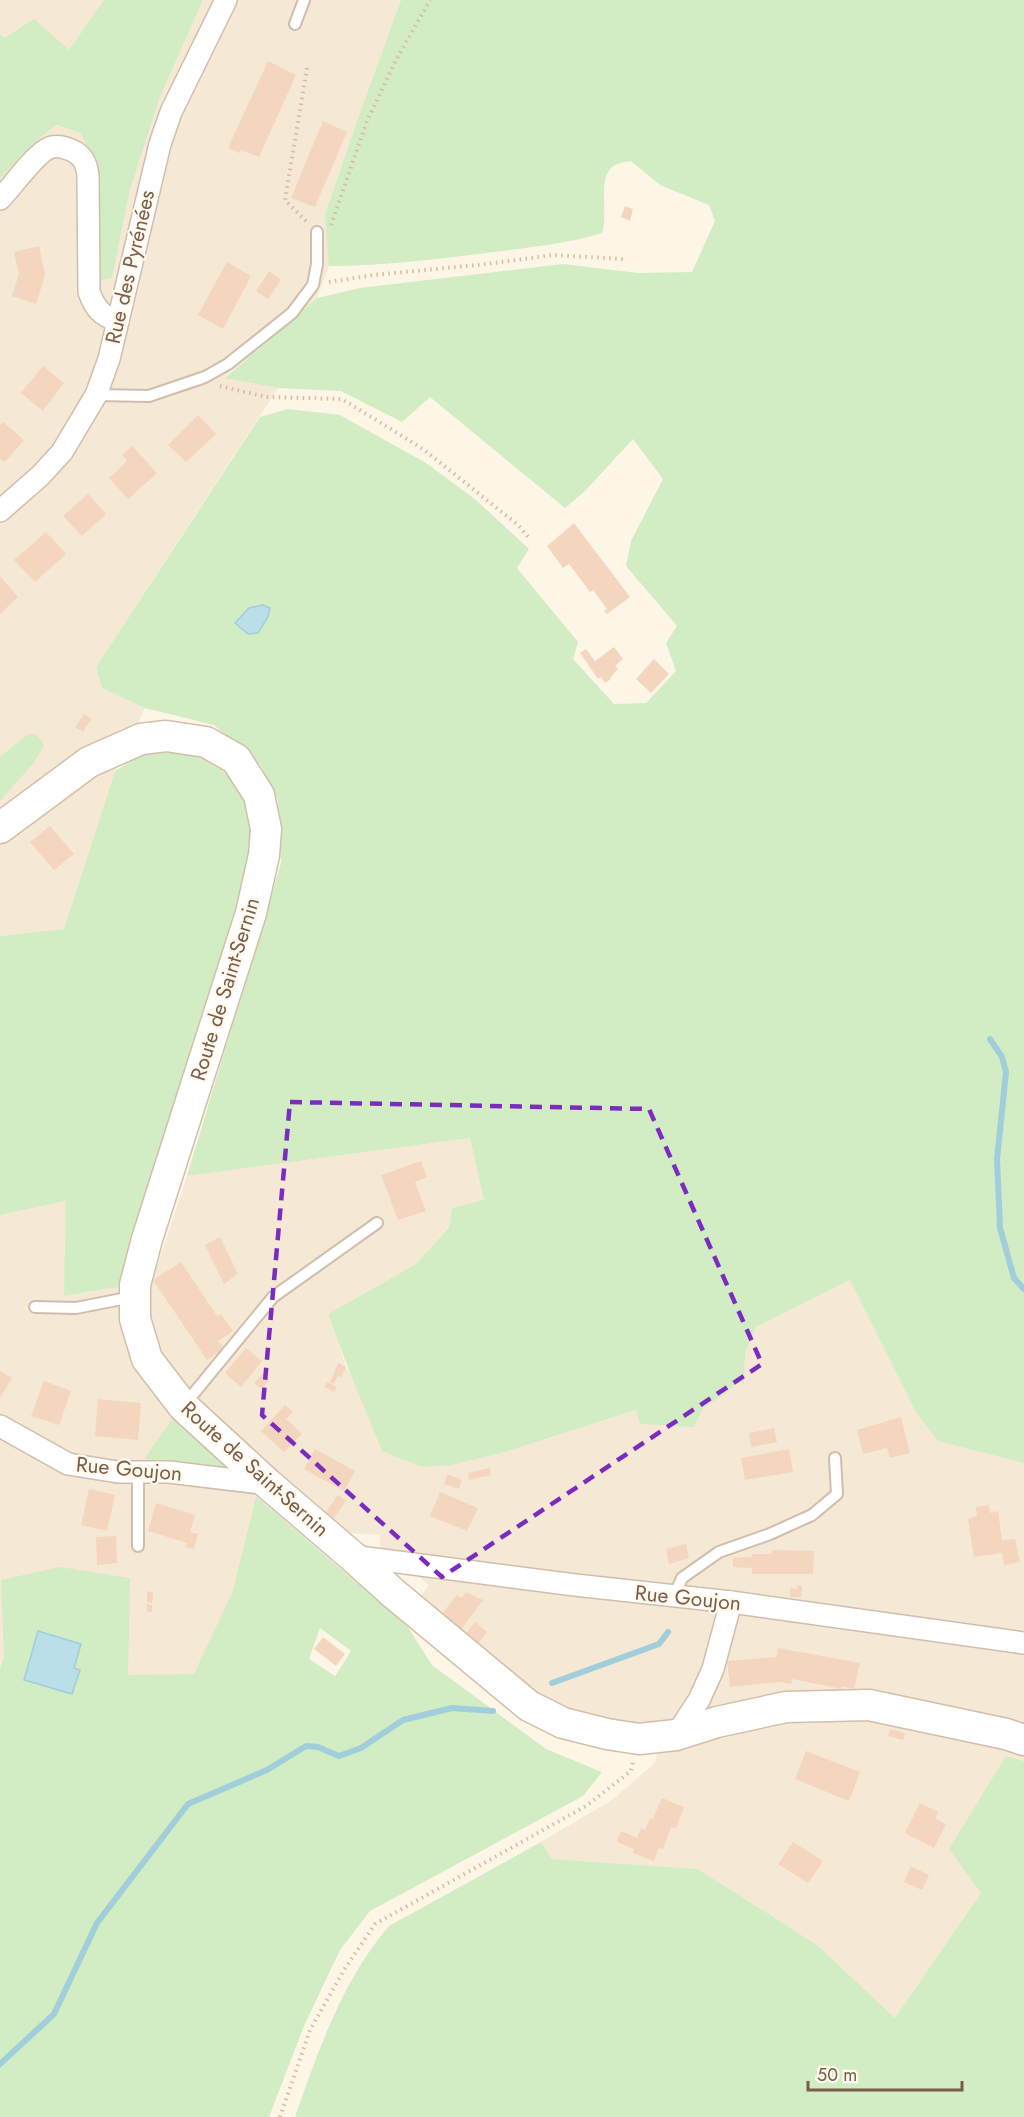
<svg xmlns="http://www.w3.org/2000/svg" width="1024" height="2117" font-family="Jost,sans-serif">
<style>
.residential{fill:#f5e8d5}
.green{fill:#d2ecc4;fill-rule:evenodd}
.water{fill:#badfe8;stroke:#a0ceda;stroke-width:1.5}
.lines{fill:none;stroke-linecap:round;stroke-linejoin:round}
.stream{stroke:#a0ceda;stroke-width:6}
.building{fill:#f4d6be}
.lane-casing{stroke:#d0beac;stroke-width:14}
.street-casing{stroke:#d0beac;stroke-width:24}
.secondary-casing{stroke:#d3bfa9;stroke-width:33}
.path{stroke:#d9baa0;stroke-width:4;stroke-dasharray:1.5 4.5;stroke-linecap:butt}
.lane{stroke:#fff;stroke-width:10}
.street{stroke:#fff;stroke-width:21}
.secondary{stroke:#fff;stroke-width:30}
.marked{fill:none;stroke:#7b2cbf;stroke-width:4.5;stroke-dasharray:12 8;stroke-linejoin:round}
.labels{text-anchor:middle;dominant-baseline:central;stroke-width:4.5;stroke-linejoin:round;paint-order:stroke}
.street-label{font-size:21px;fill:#785d4a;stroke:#fff9ee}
</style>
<rect width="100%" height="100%" fill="#fdf6e7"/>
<g class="residential">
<polygon points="0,0 104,0 69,50 0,35"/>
<polygon points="203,0 401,0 361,110 326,215 329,266 317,298 225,377 278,388 96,667 102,688 145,708 115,771 64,929 0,936 0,178 37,140 58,125 81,133 98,172 112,278 130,190 160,97"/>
<polygon points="470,1138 485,1201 452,1208 449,1226 416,1264 328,1314 346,1367 353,1378 452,1465 505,1452 637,1410 703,1408 726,1393 736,1383 744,1384 745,1353 756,1327 850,1280 916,1412 938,1440 1024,1463 1024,1761 1006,1756 981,1893 895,2018 817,1945 698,1869 552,1859 541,1842 612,1800 655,1763 664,1722 630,1724 552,1707 419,1598 429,1585 380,1546 380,1535 347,1533 287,1483 256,1496 232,1593 195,1674 128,1676 4,1656 0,1670 0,1215 67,1201 64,1296 91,1292 153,1279 187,1176"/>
</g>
<g class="green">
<polygon points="104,0 203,0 160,97 130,190 112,278 101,280 98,172 81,133 57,125 37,140 0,178 0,35 6,37 34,19 69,50"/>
<path d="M401,0H1024V1463L938,1441L916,1412L850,1280L756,1327L745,1353L744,1384L736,1383L726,1393L703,1408L694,1427L640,1424L636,1410L505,1452L452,1465L423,1467L382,1451C364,1405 344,1361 328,1314L416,1264L449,1227L452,1208L484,1200L470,1138L187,1176L281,863L278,800L260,764L214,725L145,708L102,688L96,667L260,417L288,409L340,415L426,463L476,500L529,549L517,568L578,642L573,659L614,704L646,703L676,671L666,643L677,626L626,566L631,541L663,479L633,439L584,492L565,508L430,397L402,422L341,391L278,388L225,378L317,298L360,288L563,264L638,273L692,272L715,221L709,205L660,185L631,161C625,162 617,163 612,167C597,180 609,214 602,233C567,244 530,247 494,252C439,259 385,266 329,266L325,215L361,110Z"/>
<polygon points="36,734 44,745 35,761 0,801 0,757 27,735"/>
<polygon points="181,752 214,762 240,788 251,813 248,870 118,1287 64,1296 66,1201 0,1215 0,936 64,929 115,771 145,753"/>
<polygon points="173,1418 229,1464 223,1468 144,1459"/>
<path d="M256,1496L407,1626L432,1665L546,1749L602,1772L583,1796L370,1911L340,1950L304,2026L269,2117H0V1670L4,1656L1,1580L60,1567L130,1578L128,1675L194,1674L232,1593ZM320,1628L351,1651L335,1676L309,1659Z"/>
<path d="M1006,1756L1024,1761V2117H295C318,2051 343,1979 389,1926L541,1842L552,1859L698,1869L817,1945L895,2018L981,1893L949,1849Z"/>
</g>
<g class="water">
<polygon points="263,605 270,608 268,617 258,633 248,634 235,623 249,608"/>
<polygon points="38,1631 81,1644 74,1668 80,1670 72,1694 24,1680"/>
</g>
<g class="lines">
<g class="stream">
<polyline points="990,1039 1002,1057 1006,1072 997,1159 1000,1228 1014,1278 1024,1289"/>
<polyline points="552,1683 659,1644 668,1632"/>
<polyline points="0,2064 54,2014 97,1923 188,1804 267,1770 306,1746 318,1747 339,1756 361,1748 403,1720 452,1708 493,1711"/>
</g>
</g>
<g class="building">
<polygon points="268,61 296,75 259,157 241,150 240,153 228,148"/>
<polygon points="323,121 347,132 315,207 291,198"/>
<polygon points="625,206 633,209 630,221 621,217"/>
<polygon points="39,246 45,275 36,304 12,296 19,274 14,252"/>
<polygon points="227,262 251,276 223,329 198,315"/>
<polygon points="269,271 281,280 268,299 256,291"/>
<polygon points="43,366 64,383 43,411 21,393"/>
<polygon points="198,415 216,434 186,462 168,445"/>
<polygon points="3,422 24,440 5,462 0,459 0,425"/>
<polygon points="132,446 157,473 128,499 109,478 127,461 122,455"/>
<polygon points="88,494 106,514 82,536 63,516"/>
<polygon points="574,523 630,597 607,614 604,611 607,609 593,590 590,592 569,564 563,568 547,546"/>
<polygon points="46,532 66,554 35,582 14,560"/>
<polygon points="0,576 18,597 0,614"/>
<polygon points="614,647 623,659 615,666 618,669 610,678 611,679 605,683 601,677 598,679 580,653 586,649 595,661"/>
<polygon points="654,659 669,674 651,693 636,679"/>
<polygon points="84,714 91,719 83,732 75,727"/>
<polygon points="50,826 74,854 54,870 30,842"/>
<polygon points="421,1161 427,1177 415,1182 426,1211 398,1220 381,1175"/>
<polygon points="220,1237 238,1274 224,1284 205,1245"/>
<polygon points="181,1262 217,1316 221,1314 233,1331 218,1341 224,1348 207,1360 153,1280"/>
<polygon points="246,1348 262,1361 241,1387 225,1373"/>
<polygon points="338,1363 346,1367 341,1378 338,1376 334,1384 330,1382"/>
<polygon points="0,1371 12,1378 0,1398"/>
<polygon points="263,1373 270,1380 261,1389 254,1383"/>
<polygon points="44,1381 71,1391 59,1425 31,1416"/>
<polygon points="327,1382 337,1387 334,1392 324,1387"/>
<polygon points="98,1399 141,1403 138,1440 95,1436"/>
<polygon points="285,1405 293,1412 286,1419 302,1434 284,1452 261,1431"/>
<polygon points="901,1417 910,1453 890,1458 887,1448 863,1454 857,1430"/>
<polygon points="774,1428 777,1442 751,1447 749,1433"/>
<polygon points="315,1449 355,1471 344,1491 304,1469"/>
<polygon points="789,1449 793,1472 745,1480 741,1458"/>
<polygon points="490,1468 491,1475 469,1480 468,1473"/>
<polygon points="447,1474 462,1480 459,1489 444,1484"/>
<polygon points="89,1489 115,1495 107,1531 81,1525"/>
<polygon points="440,1492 478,1508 467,1531 430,1516"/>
<polygon points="338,1495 346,1501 334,1518 326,1512"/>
<polygon points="156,1503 195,1515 190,1532 198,1534 194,1549 185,1547 187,1543 148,1531"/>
<polygon points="989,1505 990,1513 998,1511 1002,1540 1015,1539 1020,1562 1004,1565 1002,1553 974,1557 968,1519 977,1516 976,1507"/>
<polygon points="116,1536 117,1563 97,1565 96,1537"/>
<polygon points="686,1544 689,1558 669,1564 666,1549"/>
<polygon points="772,1550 814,1551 813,1574 752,1574 752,1568 733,1567 733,1558 752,1557 752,1554 772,1554"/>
<polygon points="797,1585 802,1586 801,1597 790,1597 790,1588 797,1589"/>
<polygon points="147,1591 153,1592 152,1603 147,1602"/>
<polygon points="466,1592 483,1600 460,1631 441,1615 457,1595 462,1598"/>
<polygon points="147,1604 152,1605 152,1612 147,1612"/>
<polygon points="475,1622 487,1632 477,1645 465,1635"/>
<polygon points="323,1637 345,1654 336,1666 314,1649"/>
<polygon points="778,1648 860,1663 854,1689 842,1686 842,1689 792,1679 791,1684 780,1682 730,1687 727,1661 777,1657"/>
<polygon points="890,1729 905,1733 903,1740 888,1736"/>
<polygon points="806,1751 860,1772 849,1801 795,1779"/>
<polygon points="662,1798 684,1807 676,1828 671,1827 663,1849 659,1848 654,1861 633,1853 634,1849 617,1842 621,1831 637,1838 641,1828 645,1830 650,1818 653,1819"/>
<polygon points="920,1803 938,1812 935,1818 946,1824 934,1848 905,1833"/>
<polygon points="793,1842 823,1861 808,1883 778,1864"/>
<polygon points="911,1866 929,1875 922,1890 904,1882"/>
</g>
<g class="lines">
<g class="lane-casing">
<g id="lane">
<polyline points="295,24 304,0"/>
<polyline points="96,395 149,396 205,377 228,364 292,313 313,285 317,264 317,232"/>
<polyline points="35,1307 76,1308 132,1297"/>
<polyline points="185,1404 273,1297 377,1223"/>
<polyline points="138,1546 138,1472"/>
<polyline points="674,1596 682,1578 719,1552 770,1534 812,1515 837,1494 835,1458"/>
</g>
</g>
<g class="street-casing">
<g id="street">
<path d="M0,199C11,188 36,153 49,148C56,145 64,147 71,150C83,155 87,164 88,176L89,292C95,308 101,316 118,321"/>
<polyline points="0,511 40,476 62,452 96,395 109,359 160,144 171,112 226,0"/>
<polyline points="0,1426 68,1464 118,1472 169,1472 268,1484"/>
<polyline points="352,1556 575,1585 731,1602 1024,1643"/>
<polyline points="676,1735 699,1700 713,1669 731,1602"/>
</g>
</g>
<g class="secondary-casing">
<polyline id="secondary" points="0,828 89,762 141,739 166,736 206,742 236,759 259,795 266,829 264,855 251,913 147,1239 135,1285 135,1319 147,1359 183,1406 268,1484 352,1556 393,1593 529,1706 563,1723 607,1734 639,1739 676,1735 717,1722 786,1707 869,1705 1006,1734 1024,1740"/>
</g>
<g class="path">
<polyline points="307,68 285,200 308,223"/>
<polyline points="331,225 367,121 396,60 430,0"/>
<polyline points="329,282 374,275 486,264 553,255 623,259"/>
<polyline points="220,386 266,397 342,399 423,449 518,525 529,538"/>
<polyline points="280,2117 310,2030 344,1970 375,1924 586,1806 631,1771 633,1762"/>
</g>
<use href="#lane" class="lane"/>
<use href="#street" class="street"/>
<use href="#secondary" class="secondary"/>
</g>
<path class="marked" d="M290,1102L649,1109L762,1364L442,1577L262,1415Z"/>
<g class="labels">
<g class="street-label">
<text transform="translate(130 267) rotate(-77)">Rue des Pyrénées</text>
<text transform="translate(225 989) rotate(-73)">Route de Saint-Sernin</text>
<text transform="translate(129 1469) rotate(5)">Rue Goujon</text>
<text transform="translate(255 1469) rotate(42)">Route de Saint-Sernin</text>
<text transform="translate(688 1598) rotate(6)">Rue Goujon</text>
</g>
</g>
<path d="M808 2081v9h154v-9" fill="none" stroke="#785d4a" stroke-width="3"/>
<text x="817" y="2081" font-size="18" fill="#785d4a" stroke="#fff9ee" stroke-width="4.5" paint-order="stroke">50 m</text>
</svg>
